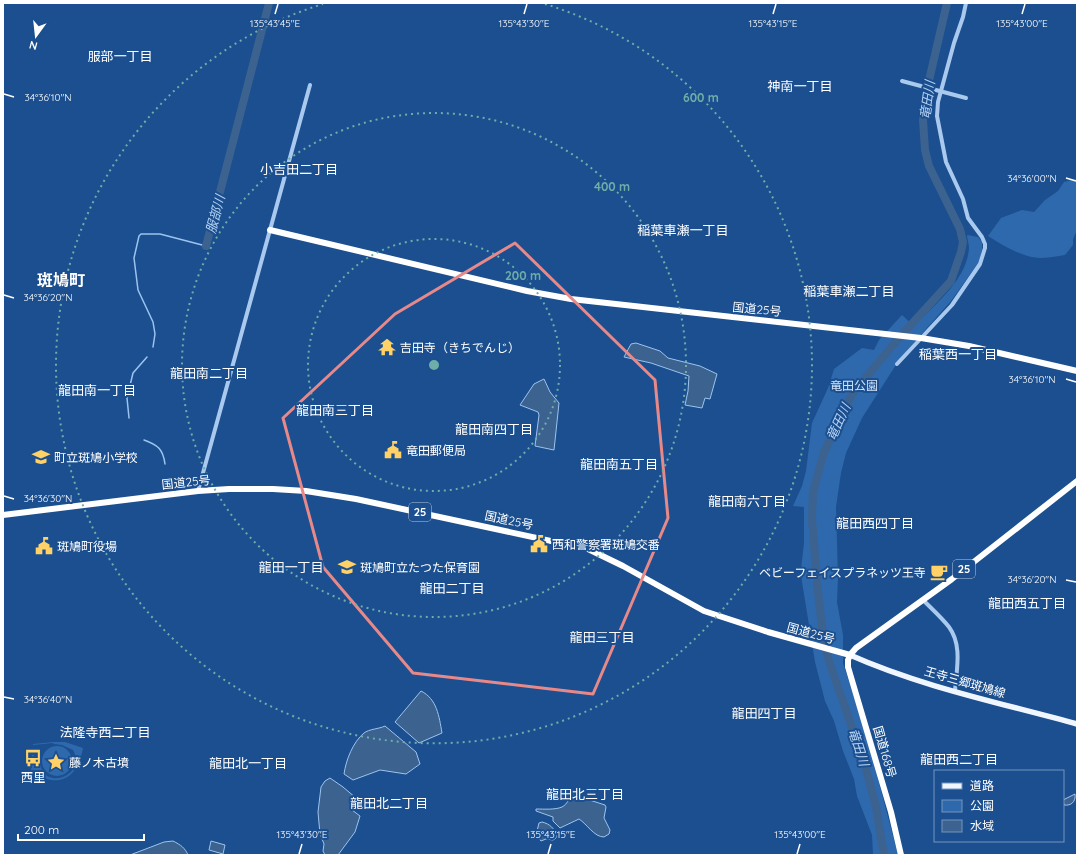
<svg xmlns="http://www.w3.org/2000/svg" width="1080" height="858" font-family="Quicksand,'Noto Sans JP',sans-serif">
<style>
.green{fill:#2e69ad}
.water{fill:#3c6290;stroke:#9cc4f0}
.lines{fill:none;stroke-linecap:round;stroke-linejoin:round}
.stream{stroke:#9cc4f0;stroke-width:1.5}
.river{stroke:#3c6290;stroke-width:8}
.minor{stroke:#a9c9ee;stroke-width:4}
.major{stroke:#f0f6ff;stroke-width:5.5}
.highway{stroke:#fff;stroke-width:6}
.marked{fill:none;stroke:#e88989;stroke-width:3;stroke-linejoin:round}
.ticks{fill:none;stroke:#fff;stroke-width:1.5}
.ring{fill:none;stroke:#6fada8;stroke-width:2;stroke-dasharray:2 4}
.labels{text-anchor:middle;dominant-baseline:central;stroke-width:4;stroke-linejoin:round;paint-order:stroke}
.shield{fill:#1b4f8f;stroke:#bbcadd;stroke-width:1}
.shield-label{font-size:11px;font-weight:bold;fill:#fff}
.street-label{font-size:12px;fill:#fff;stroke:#1b4f8f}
.poi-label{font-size:12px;fill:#fff;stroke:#1b4f8f;text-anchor:start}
.park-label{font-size:12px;fill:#cfe3fa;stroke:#1b4f8f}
.neighbourhood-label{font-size:13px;fill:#fff;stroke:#1b4f8f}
.water-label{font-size:13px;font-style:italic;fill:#b5d3f5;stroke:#1b4f8f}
.district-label{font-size:16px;font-weight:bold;fill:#fff;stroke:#1b4f8f}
.ticks-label{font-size:10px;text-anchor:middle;fill:#fff;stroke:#1b4f8f;stroke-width:4;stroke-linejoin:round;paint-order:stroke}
.centre{fill:#6fada8;stroke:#1b4f8f;stroke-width:2}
.ring-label{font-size:12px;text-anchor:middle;font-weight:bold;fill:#6fada8;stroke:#1b4f8f;stroke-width:4;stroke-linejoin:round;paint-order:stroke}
</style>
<rect width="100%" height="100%" fill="#1b4f8f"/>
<g class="green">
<path d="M1077,179V230L1073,239V245L1065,255C1057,256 1048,258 1040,258C1021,257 1004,246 988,236L1001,218L1022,210L1034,212L1045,200L1058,191L1064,182Z"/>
<path d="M967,235L978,237L982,242V250L979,262L951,301L901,357L862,418L846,453L841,473L836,507L838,577L837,602L843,635V663L868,741L898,855H873L872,835L857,796L854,779L843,751L834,721L825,701L815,662L802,582L801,569L804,543V507L793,506L802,486L806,471L812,423L828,388L834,369L862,348L874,350L879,340L902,315L914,326C935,304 967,280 969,248C969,244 967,239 967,235Z"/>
<path d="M53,742H65L83,748C80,764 72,783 51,780C45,779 37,774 31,771L32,755H34V758L40,759C39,793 88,777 73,750L62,745L54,744L53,743L33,745V744Z"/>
<circle cx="57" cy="761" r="15"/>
</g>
<g class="water">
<polygon points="636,343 660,351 668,358 700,366 717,374 710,399 705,398 702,408 685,405 688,391 689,376 651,363 624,357 631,344"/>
<polygon points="544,379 550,392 559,403 554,450 535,446 539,415 538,412 520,405 534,384"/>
<path d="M421,691C437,699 439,716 442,733L419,743L395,722Z"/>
<path d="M385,726L416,752L420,764L406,774L380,770L353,780L344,774C346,760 353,742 364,733C369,729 379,729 385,726Z"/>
<polygon points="330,778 343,787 356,798 352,810 360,816 355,832 338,855 325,855 323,851 324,844 320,834 318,812 321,787 325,781"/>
<path d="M1075,794C1076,802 1071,806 1064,805L1063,800Z"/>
<path d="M574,795L605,805L606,807L604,818L610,830L609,834L604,837C594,837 587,824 579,819L560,828L553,821V817L536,811V809C544,809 555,810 562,807C568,804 568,798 574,795Z"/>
<path d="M542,822C550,824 554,828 557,836L556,838L553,840L546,839L541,841L536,835L539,823Z"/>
<path d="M173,841C181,845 185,848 188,855H130L164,842Z"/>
<polygon points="211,841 225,845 223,854 209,850"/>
</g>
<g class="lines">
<g class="stream">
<polyline points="153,347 155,334 153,322 138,290 134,258 139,236 141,234 160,234 206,246"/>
<polyline points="129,418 127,398 133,373 147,357"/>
<path d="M144,440C158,445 163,449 165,464"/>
</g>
<g class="river">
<polyline points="206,246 269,3"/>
<polyline points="884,855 876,807 865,765 831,667 824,644 817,583 812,519 813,492 824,452 852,394 898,339 951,281 961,252 963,242 960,229 929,166 925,150 923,120 927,89 947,3"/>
</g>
<g class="minor">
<polyline points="902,81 966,98"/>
<polyline points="897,364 952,305 980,264 985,248 985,244 982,237 968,218 963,199 946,162 937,116 938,102 954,43 963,17 966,3"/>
<polyline points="198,491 310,85"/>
<path d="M923,600C932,609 942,618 949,627C963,646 956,671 955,692"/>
</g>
<path class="major" d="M850,655C922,687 1001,703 1077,724"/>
<g class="highway">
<polyline points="270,230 527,291 571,299 921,338 969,346 1077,371"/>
<polyline points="3,515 198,491 229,489 273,489 306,491 356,499 588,549 623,566 704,611 768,632 850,655"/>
<polyline points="850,655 856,648 952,579 1077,481"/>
<polyline points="850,655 848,660 848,667 891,812 901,855"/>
</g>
</g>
<path class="marked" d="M515,243L655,380L668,518L593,694L413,673L323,567L283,418L395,314Z"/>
<path class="ticks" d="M275,14L278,4M524,14L527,4M773,14L776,4M1022,14L1025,4M4,94L14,97M1066,178L1076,181M4,295L14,298M1066,379L1076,382M4,496L14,499M1066,580L1076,582M4,697L14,699M299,854L302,844M548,854L551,844M797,854L800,844"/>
<g class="ring">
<circle cx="434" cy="365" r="126"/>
<circle cx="434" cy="365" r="252"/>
<path d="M545 4A378 378 0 1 1 323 4"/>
</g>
<defs>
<g id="temple-bare" transform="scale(1.38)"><path d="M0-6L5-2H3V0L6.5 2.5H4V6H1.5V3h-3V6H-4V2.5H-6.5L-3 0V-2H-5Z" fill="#ffd166" stroke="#1b4f8f" stroke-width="2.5" paint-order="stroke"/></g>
<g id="civic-bare" transform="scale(1.38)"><path d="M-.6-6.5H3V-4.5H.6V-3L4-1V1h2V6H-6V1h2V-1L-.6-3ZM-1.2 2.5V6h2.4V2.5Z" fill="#ffd166" stroke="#1b4f8f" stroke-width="2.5" paint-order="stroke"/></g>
<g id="school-bare" transform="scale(1.38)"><path d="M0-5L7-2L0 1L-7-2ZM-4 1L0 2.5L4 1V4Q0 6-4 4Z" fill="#ffd166" stroke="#1b4f8f" stroke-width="2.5" paint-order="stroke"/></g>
<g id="cafe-bare" transform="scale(1.38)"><path d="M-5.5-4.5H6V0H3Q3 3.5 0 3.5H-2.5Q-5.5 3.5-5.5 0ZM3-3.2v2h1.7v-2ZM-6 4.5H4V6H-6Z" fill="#ffd166" stroke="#1b4f8f" stroke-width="2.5" paint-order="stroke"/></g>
<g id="bus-bare" transform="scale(1.38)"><path d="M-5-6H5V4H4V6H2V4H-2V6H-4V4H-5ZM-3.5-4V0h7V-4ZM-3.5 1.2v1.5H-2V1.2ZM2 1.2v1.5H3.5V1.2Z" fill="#ffd166" stroke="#1b4f8f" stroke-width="2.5" paint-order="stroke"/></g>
<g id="sight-bare" transform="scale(1.38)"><path d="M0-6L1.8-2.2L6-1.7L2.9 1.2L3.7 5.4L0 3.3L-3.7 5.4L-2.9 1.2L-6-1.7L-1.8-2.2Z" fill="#ffd166" stroke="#1b4f8f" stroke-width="2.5" paint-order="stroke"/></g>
</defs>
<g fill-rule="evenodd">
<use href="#temple-bare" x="387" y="347"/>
<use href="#civic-bare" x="393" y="450"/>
<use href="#school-bare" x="41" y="457"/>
<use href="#civic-bare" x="539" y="544"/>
<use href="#civic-bare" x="44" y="546"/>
<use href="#school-bare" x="347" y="567"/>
<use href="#cafe-bare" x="939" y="572"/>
<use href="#bus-bare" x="33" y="758"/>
<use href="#sight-bare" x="56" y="762"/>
</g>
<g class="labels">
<g class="shield">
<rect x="409" y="503" width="22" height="18" rx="3"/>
<rect x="953" y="560" width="22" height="18" rx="3"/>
</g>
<g class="shield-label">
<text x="420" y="512">25</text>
<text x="964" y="569">25</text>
</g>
<g class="street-label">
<text transform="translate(757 309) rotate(6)">国道25号</text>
<text transform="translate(186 482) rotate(-6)">国道25号</text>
<text transform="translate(509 520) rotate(12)">国道25号</text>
<text transform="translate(811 633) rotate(15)">国道25号</text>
<text transform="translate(965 682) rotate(16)">王寺三郷斑鳩線</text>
<text transform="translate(885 752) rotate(74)">国道168号</text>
</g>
<g class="poi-label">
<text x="400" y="347">吉田寺（きちでんじ）</text>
<text x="406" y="450">竜田郵便局</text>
<text x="54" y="457">町立斑鳩小学校</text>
<text x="552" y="544">西和警察署斑鳩交番</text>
<text x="57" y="546">斑鳩町役場</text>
<text x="360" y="567">斑鳩町立たつた保育園</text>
<text x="926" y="572" text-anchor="end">ベビーフェイスプラネッツ王寺</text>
<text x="69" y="762">藤ノ木古墳</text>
<text x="33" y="777" text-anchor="middle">西里</text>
</g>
<g class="park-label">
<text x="854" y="385">竜田公園</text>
</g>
<g class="neighbourhood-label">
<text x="120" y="56">服部一丁目</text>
<text x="800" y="86">神南一丁目</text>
<text x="299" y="169">小吉田二丁目</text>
<text x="683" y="230">稲葉車瀬一丁目</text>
<text x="849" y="291">稲葉車瀬二丁目</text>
<text x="958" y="354">稲葉西一丁目</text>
<text x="209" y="373">龍田南二丁目</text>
<text x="97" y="390">龍田南一丁目</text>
<text x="335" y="410">龍田南三丁目</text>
<text x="494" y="429">龍田南四丁目</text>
<text x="619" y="464">龍田南五丁目</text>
<text x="747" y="501">龍田南六丁目</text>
<text x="875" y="523">龍田西四丁目</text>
<text x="291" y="567">龍田一丁目</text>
<text x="452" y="588">龍田二丁目</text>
<text x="1027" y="603">龍田西五丁目</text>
<text x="602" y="637">龍田三丁目</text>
<text x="764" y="713">龍田四丁目</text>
<text x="105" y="732">法隆寺西二丁目</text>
<text x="959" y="759">龍田西二丁目</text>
<text x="248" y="763">龍田北一丁目</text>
<text x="585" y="794">龍田北三丁目</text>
<text x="389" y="803">龍田北二丁目</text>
</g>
<g class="water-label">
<text transform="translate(927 100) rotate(-82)">竜田川</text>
<text transform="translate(215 214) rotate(-75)">服部川</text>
<text transform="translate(838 422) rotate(-65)">竜田川</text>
<text transform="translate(859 747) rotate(72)">竜田川</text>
</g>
<g class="district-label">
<text x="61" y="280">斑鳩町</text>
</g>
</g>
<g class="ticks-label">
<text x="275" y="27">135°43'45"E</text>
<text x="524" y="27">135°43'30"E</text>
<text x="773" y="27">135°43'15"E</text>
<text x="1022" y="27">135°43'00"E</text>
<text x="48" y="101">34°36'10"N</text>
<text x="1032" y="182">34°36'00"N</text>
<text x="48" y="301">34°36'20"N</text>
<text x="1032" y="383">34°36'10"N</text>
<text x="48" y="502">34°36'30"N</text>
<text x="1032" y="583">34°36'20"N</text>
<text x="48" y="703">34°36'40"N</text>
<text x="302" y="838">135°43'30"E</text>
<text x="551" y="838">135°43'15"E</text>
<text x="800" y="838">135°43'00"E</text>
</g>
<circle cx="434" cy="365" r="6" class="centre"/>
<g class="ring-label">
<text x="701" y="102">600 m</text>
<text x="612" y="191">400 m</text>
<text x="523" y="280">200 m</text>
</g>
<rect width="1080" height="858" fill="none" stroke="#ffffff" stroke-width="8"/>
<rect x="934" y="770" width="130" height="72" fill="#1b4f8f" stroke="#7695bc"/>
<rect x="942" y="783" width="20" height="6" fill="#f0f6ff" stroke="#7695bc"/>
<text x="970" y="790" font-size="12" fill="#ffffff">道路</text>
<rect x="942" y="800" width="20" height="12" fill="#2e69ad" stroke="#7695bc"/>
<text x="970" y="810" font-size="12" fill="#ffffff">公園</text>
<rect x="942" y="820" width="20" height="12" fill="#3c6290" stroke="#7695bc"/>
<text x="970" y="830" font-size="12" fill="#ffffff">水域</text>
<g transform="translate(36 36) rotate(195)" stroke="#1b4f8f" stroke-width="3" paint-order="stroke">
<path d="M0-3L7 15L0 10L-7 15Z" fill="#ffffff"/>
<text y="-6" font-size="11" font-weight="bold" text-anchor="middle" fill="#ffffff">N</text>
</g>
<path d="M18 834v6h126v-6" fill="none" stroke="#ffffff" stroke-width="2"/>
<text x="24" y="834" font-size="12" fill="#ffffff" stroke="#1b4f8f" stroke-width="3" paint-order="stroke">200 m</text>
</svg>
